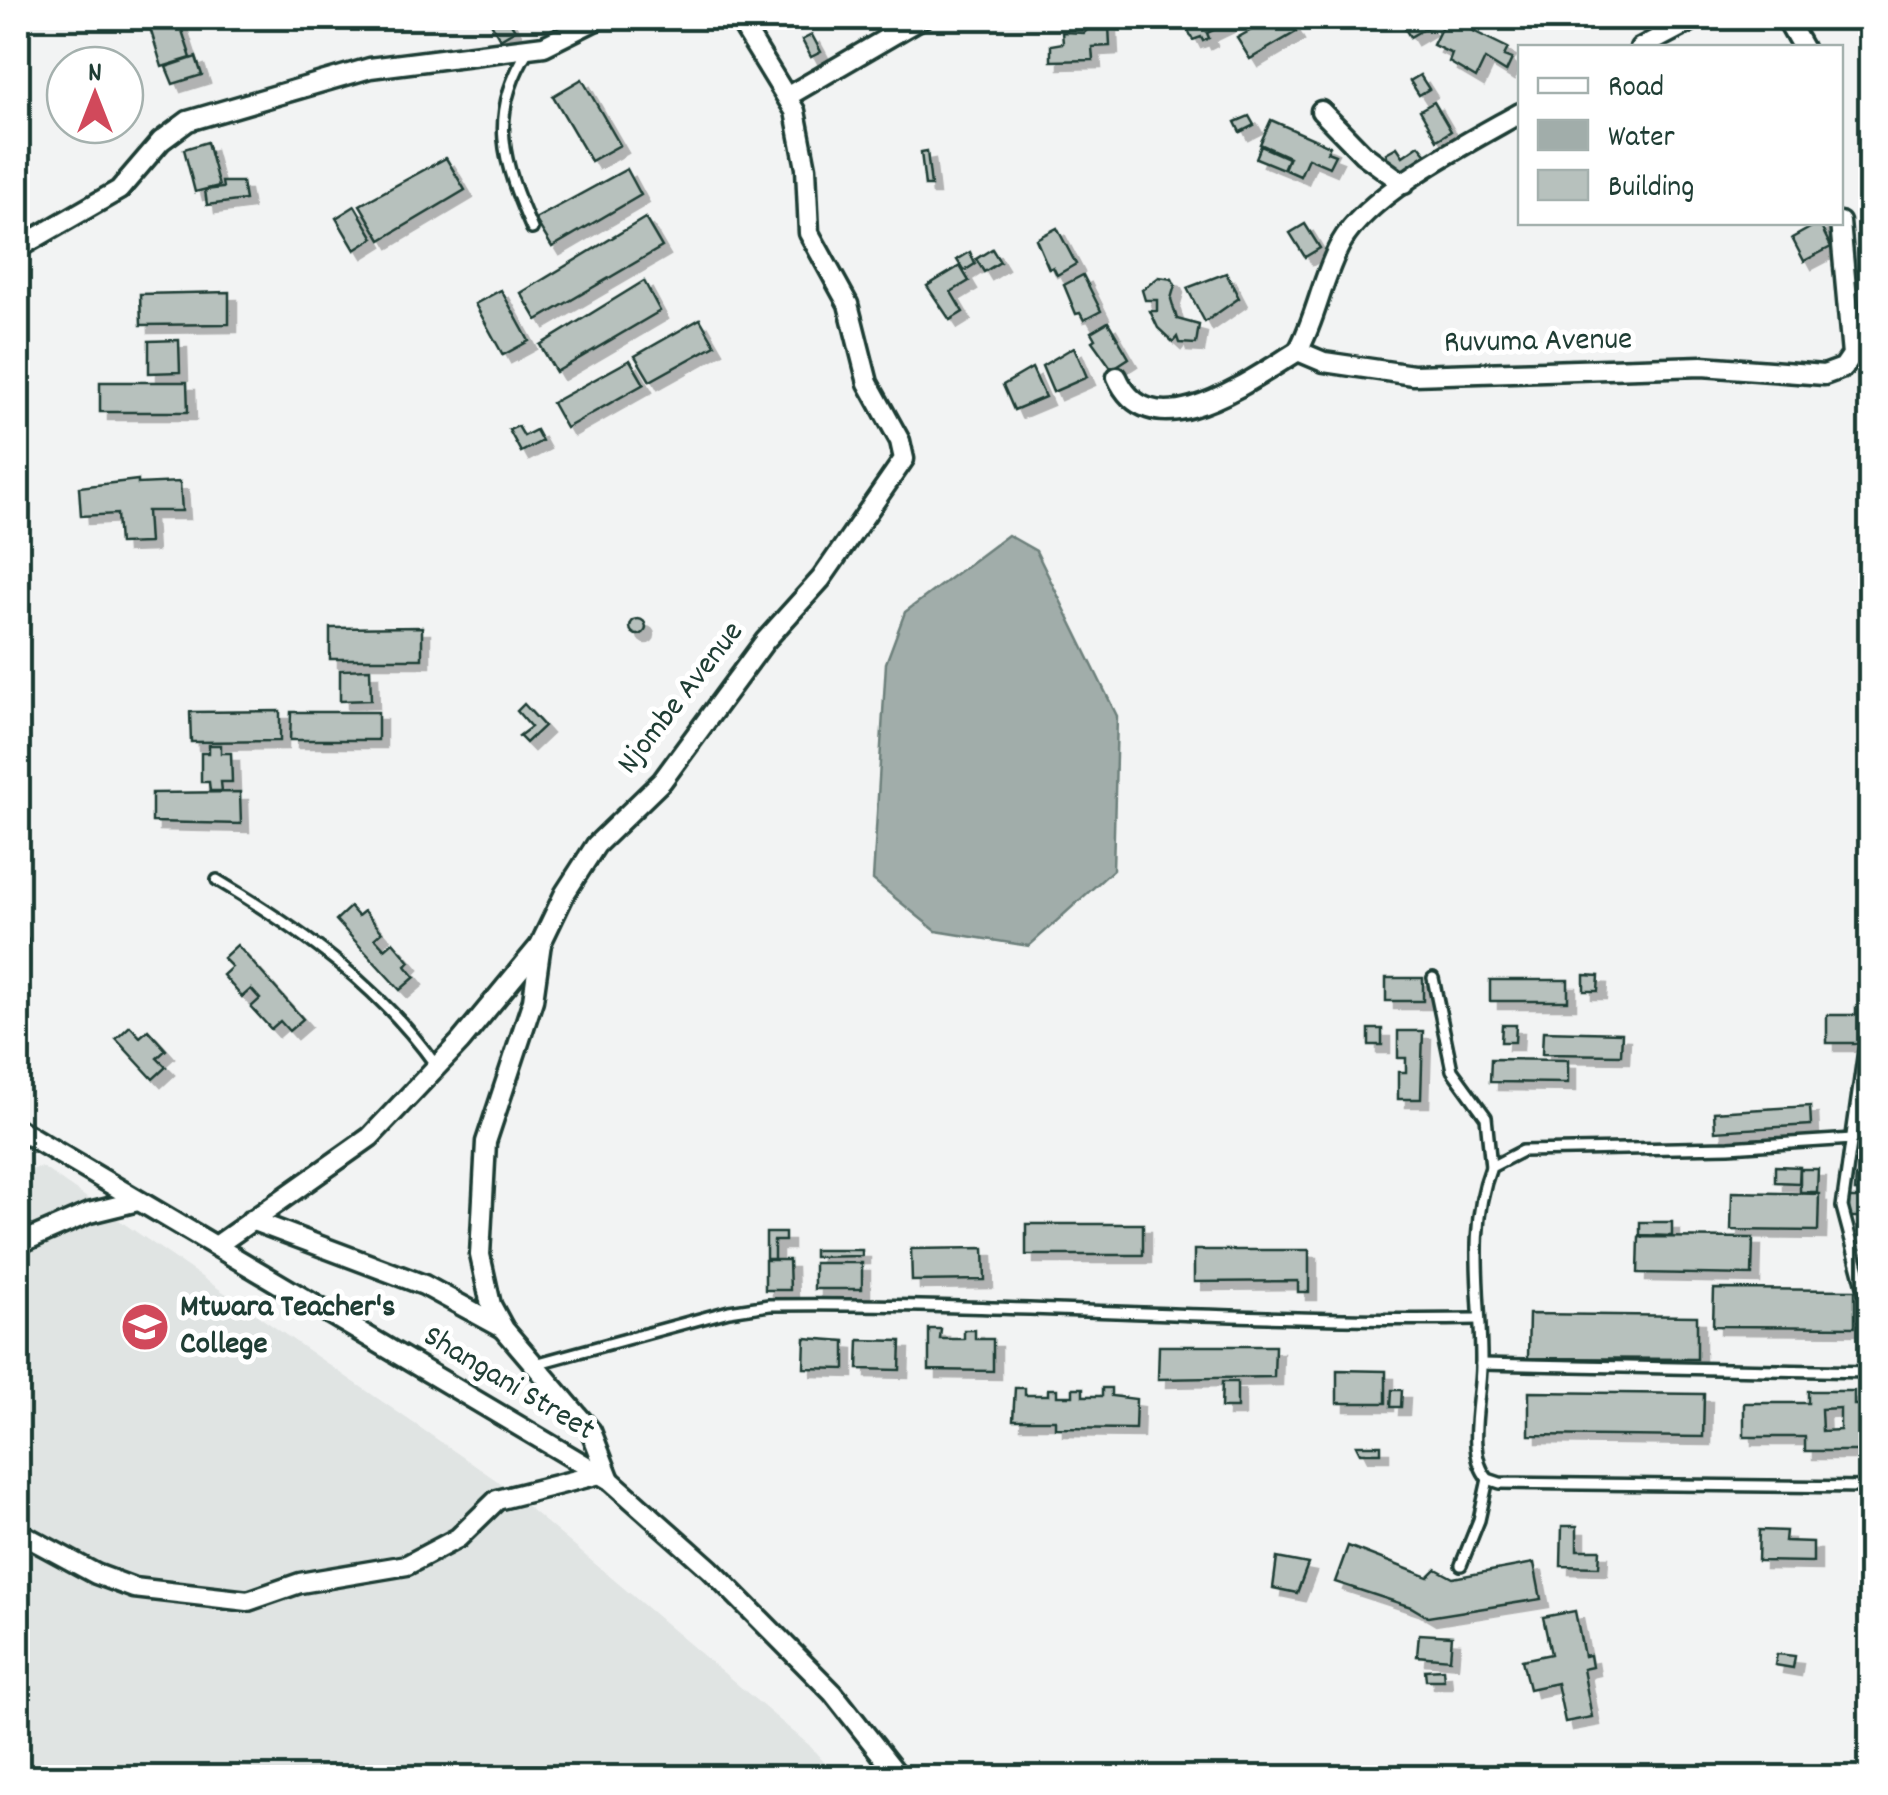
<svg xmlns="http://www.w3.org/2000/svg" width="1888" height="1795" font-family="Dekko,sans-serif">
<style>
.built{fill:#e0e4e3}
.water{fill:#a1adaa;stroke:#6d807b;stroke-width:2.5}
.building{fill:#b7c1bd;stroke:#1f3d34;stroke-width:2.5;fill-rule:evenodd;filter:url(#shadow)}
.lines{fill:none;stroke-linecap:round;stroke-linejoin:round}
.lane-casing{stroke:#1f3d34;stroke-width:16}
.street-casing{stroke:#1f3d34;stroke-width:25}
.lane{stroke:#fff;stroke-width:9}
.street{stroke:#fff;stroke-width:18}
.labels{text-anchor:middle;dominant-baseline:central;stroke-width:10;stroke-linejoin:round;paint-order:stroke}
.street-label{font-size:32px;fill:#1f3d34;stroke:#fff}
.poi-label{font-size:32px;font-weight:bold;fill:#1f3d34;stroke:#fff;text-anchor:start}
</style>
<defs>
<filter id="shadow"><feDropShadow dx="8" dy="8" stdDeviation="0" flood-color="#0004"/></filter>
</defs>
<rect width="100%" height="100%" fill="#f2f3f3"/>
<filter id="ink" filterUnits="userSpaceOnUse"><feTurbulence type="fractalNoise" baseFrequency=".01" numOctaves="2"/><feDisplacementMap in="SourceGraphic" scale="20" xChannelSelector="R" yChannelSelector="G"/><feConvolveMatrix kernelMatrix="1 2 1 2 8 2 1 2 1" color-interpolation-filters="sRGB"/></filter>
<g filter="url(#ink)">
<polygon class="built" points="42,1167 496,1480 809,1745 837,1777 18,1777 18,1173"/>
<polygon class="water" points="1008,535 1036,551 1117,716 1113,870 1029,946 936,931 873,880 886,663 905,612"/>
<g class="building">
<polygon points="147,18 178,18 191,58 162,67"/>
<polygon points="488,18 508,18 515,30 500,39"/>
<polygon points="1229,18 1230,22 1207,33 1209,38 1203,41 1201,37 1193,40 1186,26 1193,18"/>
<polygon points="1273,18 1288,18 1296,32 1250,59 1237,38"/>
<polygon points="1421,18 1427,27 1410,37 1404,27"/>
<polygon points="1446,18 1470,22 1467,28 1508,48 1504,56 1512,59 1506,72 1485,59 1476,78 1449,62 1452,54 1433,45"/>
<polygon points="1109,25 1110,46 1092,47 1093,60 1051,61 1051,45 1063,43 1062,32 1084,33 1091,26"/>
<polygon points="812,35 821,52 811,57 802,40"/>
<polygon points="196,57 202,75 173,84 166,67"/>
<polygon points="1420,75 1429,89 1419,95 1410,81"/>
<polygon points="582,79 620,145 591,161 553,96"/>
<polygon points="1434,102 1451,131 1437,140 1420,110"/>
<polygon points="1249,116 1254,125 1240,132 1235,122"/>
<polygon points="1271,120 1330,146 1327,152 1335,155 1329,167 1308,158 1300,176 1284,169 1289,157 1260,144"/>
<polygon points="207,142 219,186 195,192 184,149"/>
<polygon points="1419,145 1429,157 1394,176 1386,153 1397,147 1403,156"/>
<polygon points="1261,146 1288,158 1283,169 1256,158"/>
<polygon points="927,151 931,186 925,186 921,152"/>
<polygon points="446,158 465,190 381,240 360,205"/>
<polygon points="627,169 641,195 552,247 535,219"/>
<polygon points="222,182 242,182 245,200 207,205 205,190 223,188"/>
<polygon points="355,206 374,238 355,250 336,218"/>
<polygon points="645,218 662,247 537,320 521,293"/>
<polygon points="1819,223 1831,247 1804,261 1792,238"/>
<polygon points="1305,224 1320,248 1305,257 1290,233"/>
<polygon points="1057,228 1076,264 1057,275 1053,267 1049,269 1036,239"/>
<polygon points="992,249 1000,262 984,272 976,259"/>
<polygon points="970,252 975,264 964,271 957,260"/>
<polygon points="960,266 969,281 951,292 963,312 950,320 927,286"/>
<polygon points="1226,273 1239,298 1205,322 1187,288"/>
<polygon points="1083,275 1101,311 1084,320 1080,313 1076,314 1064,285"/>
<polygon points="1159,277 1172,279 1175,285 1171,299 1177,319 1199,325 1196,344 1179,343 1177,337 1173,342 1158,328 1150,311 1157,311 1157,300 1145,300 1142,290"/>
<polygon points="644,281 660,311 556,372 540,345"/>
<polygon points="501,290 529,341 503,355 475,304"/>
<polygon points="229,292 229,324 141,325 140,294"/>
<polygon points="700,319 715,345 650,381 635,356"/>
<polygon points="1108,322 1129,358 1112,369 1092,341 1095,339 1091,332"/>
<polygon points="179,340 180,372 149,373 149,341"/>
<polygon points="1074,347 1087,377 1053,392 1042,366"/>
<polygon points="630,360 644,384 566,428 552,403"/>
<polygon points="1032,368 1045,397 1014,410 1003,385"/>
<polygon points="100,382 187,382 188,412 100,412"/>
<polygon points="518,426 524,436 536,430 542,441 521,452 509,430"/>
<polygon points="138,480 138,484 180,482 182,511 147,511 149,543 119,544 117,514 81,516 79,487"/>
<circle cx="638" cy="627" r="8"/>
<polygon points="422,627 422,659 330,659 330,628"/>
<polygon points="370,669 371,700 340,701 340,670"/>
<polygon points="524,704 544,726 526,743 519,736 531,727 517,711"/>
<polygon points="280,711 280,741 191,742 190,712"/>
<polygon points="291,712 378,712 378,740 290,740"/>
<polygon points="209,745 221,745 221,753 231,753 232,782 221,782 222,791 210,791 209,782 201,782 201,753 209,753"/>
<polygon points="240,792 241,824 152,822 152,793"/>
<polygon points="350,907 358,916 364,911 382,932 375,938 385,949 393,942 410,962 406,966 415,977 400,990 336,920"/>
<polygon points="237,945 303,1019 289,1031 280,1021 271,1029 251,1007 260,999 251,989 242,997 223,975 232,967 223,958"/>
<polygon points="1584,975 1599,976 1598,991 1584,991"/>
<rect x="1386" y="978" width="37" height="23"/>
<rect x="1490" y="980" width="78" height="21"/>
<polygon points="1856,1007 1870,1007 1870,1043 1827,1043 1827,1015 1856,1015"/>
<polygon points="1502,1025 1516,1025 1515,1042 1501,1042"/>
<polygon points="130,1026 140,1037 148,1030 166,1050 157,1058 166,1067 153,1079 116,1039"/>
<rect x="1369" y="1029" width="13" height="16"/>
<polygon points="1398,1031 1423,1031 1421,1099 1398,1099 1398,1072 1406,1072 1406,1058 1398,1058"/>
<polygon points="1543,1031 1622,1033 1621,1055 1542,1054"/>
<polygon points="1491,1059 1568,1060 1568,1083 1490,1082"/>
<polygon points="1810,1106 1811,1125 1715,1131 1714,1112"/>
<polygon points="1775,1166 1800,1167 1799,1183 1775,1182"/>
<polygon points="1800,1169 1818,1169 1817,1192 1800,1192"/>
<polygon points="1856,1176 1870,1177 1870,1192 1855,1191"/>
<polygon points="1732,1192 1819,1194 1818,1231 1731,1230"/>
<rect x="1849" y="1198" width="21" height="19"/>
<polygon points="1640,1222 1672,1222 1672,1236 1640,1235"/>
<rect x="1026" y="1224" width="117" height="31"/>
<polygon points="766,1233 785,1233 785,1241 774,1241 774,1259 766,1259"/>
<polygon points="1639,1237 1753,1238 1752,1275 1638,1273"/>
<polygon points="984,1248 985,1280 912,1281 911,1249"/>
<polygon points="814,1250 862,1250 862,1256 814,1257"/>
<polygon points="1194,1250 1309,1250 1309,1292 1298,1292 1298,1281 1194,1282"/>
<polygon points="765,1260 789,1260 790,1290 765,1290"/>
<rect x="814" y="1263" width="48" height="26"/>
<polygon points="1714,1289 1855,1290 1855,1327 1713,1326"/>
<polygon points="1529,1314 1697,1316 1697,1359 1528,1358"/>
<polygon points="929,1329 941,1329 940,1339 964,1339 964,1330 975,1330 975,1339 993,1339 993,1371 929,1370"/>
<polygon points="805,1338 845,1341 845,1369 804,1368"/>
<polygon points="859,1340 901,1341 900,1370 858,1369"/>
<polygon points="1159,1346 1275,1346 1274,1377 1158,1379"/>
<polygon points="1337,1370 1386,1371 1386,1403 1337,1403"/>
<polygon points="1222,1382 1237,1382 1237,1408 1221,1408"/>
<polygon points="1015,1388 1025,1388 1025,1395 1048,1395 1048,1389 1057,1389 1057,1396 1073,1396 1073,1388 1083,1388 1083,1396 1102,1396 1102,1388 1111,1388 1111,1396 1136,1399 1135,1429 1055,1428 1055,1420 1013,1420"/>
<polygon points="1392,1390 1402,1390 1401,1407 1391,1407"/>
<path d="M1808,1391H1854V1405H1870V1437H1858V1451H1805V1437H1744V1403H1808ZM1840,1408V1430L1822,1431L1821,1409Z"/>
<polygon points="1529,1392 1704,1394 1703,1437 1529,1435"/>
<polygon points="1356,1445 1381,1445 1381,1453 1360,1453"/>
<polygon points="1562,1526 1577,1526 1577,1550 1600,1550 1599,1567 1561,1566"/>
<polygon points="1759,1530 1786,1531 1785,1541 1813,1542 1813,1562 1758,1561"/>
<polygon points="1348,1546 1428,1577 1436,1569 1453,1578 1534,1563 1541,1599 1428,1617 1411,1607 1335,1582"/>
<polygon points="1277,1558 1308,1564 1297,1593 1273,1588"/>
<polygon points="1575,1611 1584,1656 1590,1655 1592,1667 1583,1669 1592,1717 1565,1722 1557,1683 1529,1689 1522,1660 1551,1654 1543,1617"/>
<polygon points="1419,1634 1452,1636 1450,1659 1417,1656"/>
<polygon points="1777,1654 1795,1656 1793,1668 1775,1665"/>
<polygon points="1443,1669 1444,1680 1426,1680 1425,1670"/>
</g>
<g class="lines">
<g class="lane-casing">
<g id="lane">
<path d="M529,49C487,114 503,163 532,229"/>
<path d="M217,880C301,930 380,986 437,1067"/>
<polyline points="1433,978 1452,1070 1486,1117 1491,1167"/>
<polyline points="1864,1050 1842,1207 1870,1312"/>
<path d="M1853,1139L1729,1147L1522,1151L1491,1167C1466,1233 1482,1299 1481,1366C1481,1399 1465,1453 1488,1479L1500,1483L1870,1487"/>
<path d="M535,1364L729,1311L769,1305C1005,1302 1242,1323 1478,1319"/>
<polyline points="1481,1364 1870,1372"/>
<polyline points="1461,1565 1479,1520 1488,1479"/>
</g>
</g>
<g class="street-casing">
<g id="street">
<polyline points="1786,18 1803,48"/>
<polyline points="1640,48 1697,18"/>
<polyline points="788,96 922,18"/>
<polyline points="1321,111 1363,154 1404,184"/>
<polyline points="18,248 119,190 161,141 188,121 370,68 544,46 600,18"/>
<path d="M1298,351C1317,316 1322,277 1341,243C1369,193 1469,142 1520,113"/>
<path d="M1117,377C1151,455 1253,378 1298,351L1324,362L1413,375L1702,366L1824,375L1843,368L1852,355L1840,222"/>
<polyline points="18,945 18,966"/>
<polyline points="18,1129 610,1480 710,1569 833,1693 900,1778"/>
<polyline points="251,1220 424,1285 503,1328"/>
<polyline points="18,1244 89,1213 138,1201"/>
<polyline points="216,1246 370,1137 460,1042 541,944"/>
<polyline points="610,1480 591,1431 504,1329 491,1305 480,1255 486,1142 533,1000 541,943 565,893 596,845 662,781 765,641 821,579 904,459 900,441 868,383 848,304 809,233 806,168 795,111 738,18"/>
<polyline points="18,1532 96,1574 134,1588 248,1601 300,1583 407,1565 458,1538 497,1500 600,1474"/>
</g>
</g>
<use href="#lane" class="lane"/>
<use href="#street" class="street"/>
</g>
</g>
<defs>
<g id="university-disc" transform="scale(2.5)"><circle r="9.5" fill="#d1495b" stroke="#fff"/><path d="M0-5L7-2L0 1L-7-2ZM-4 1L0 2.5L4 1V4Q0 6-4 4Z" fill="#fff"/></g>
</defs>
<g fill-rule="evenodd">
<use href="#university-disc" x="145" y="1327"/>
</g>
<g class="labels">
<g class="street-label">
<text transform="translate(1538 343) rotate(-1)">Ruvuma Avenue</text>
<text transform="translate(682 699) rotate(-52)">Njombe Avenue</text>
<text transform="translate(508 1385) rotate(31)">Shangani Street</text>
</g>
<g class="poi-label">
<text x="180" y="1309">Mtwara Teacher's<tspan x="180" dy="37">College</tspan></text>
</g>
</g>
<rect width="1888" height="1795" fill="none" stroke="#fff" stroke-width="60"/>
<rect x="30" y="30" width="1828" height="1735" fill="none" stroke="#1f3d34" stroke-width="4" filter="url(#ink)"/>
<rect x="1518" y="45" width="325" height="180" fill="#ffffff" stroke="#a5b1ae" stroke-width="2.5"/>
<rect x="1538" y="78" width="50" height="15" fill="#ffffff" stroke="#a5b1ae" stroke-width="2.5"/>
<text x="1608" y="95" font-size="30" fill="#1f3d34">Road</text>
<rect x="1538" y="120" width="50" height="30" fill="#a1adaa" stroke="#a5b1ae" stroke-width="2.5"/>
<text x="1608" y="145" font-size="30" fill="#1f3d34">Water</text>
<rect x="1538" y="170" width="50" height="30" fill="#b7c1bd" stroke="#a5b1ae" stroke-width="2.5"/>
<text x="1608" y="195" font-size="30" fill="#1f3d34">Building</text>
<g transform="translate(95 95)"><circle r="48" fill="#ffffff" stroke="#a5b1ae" stroke-width="2.5"/>
<path d="M0-8L18 38L0 25L-18 38Z" fill="#d1495b"/>
<text y="-15" font-size="28" font-weight="bold" text-anchor="middle" fill="#1f3d34">N</text>
</g>
</svg>
